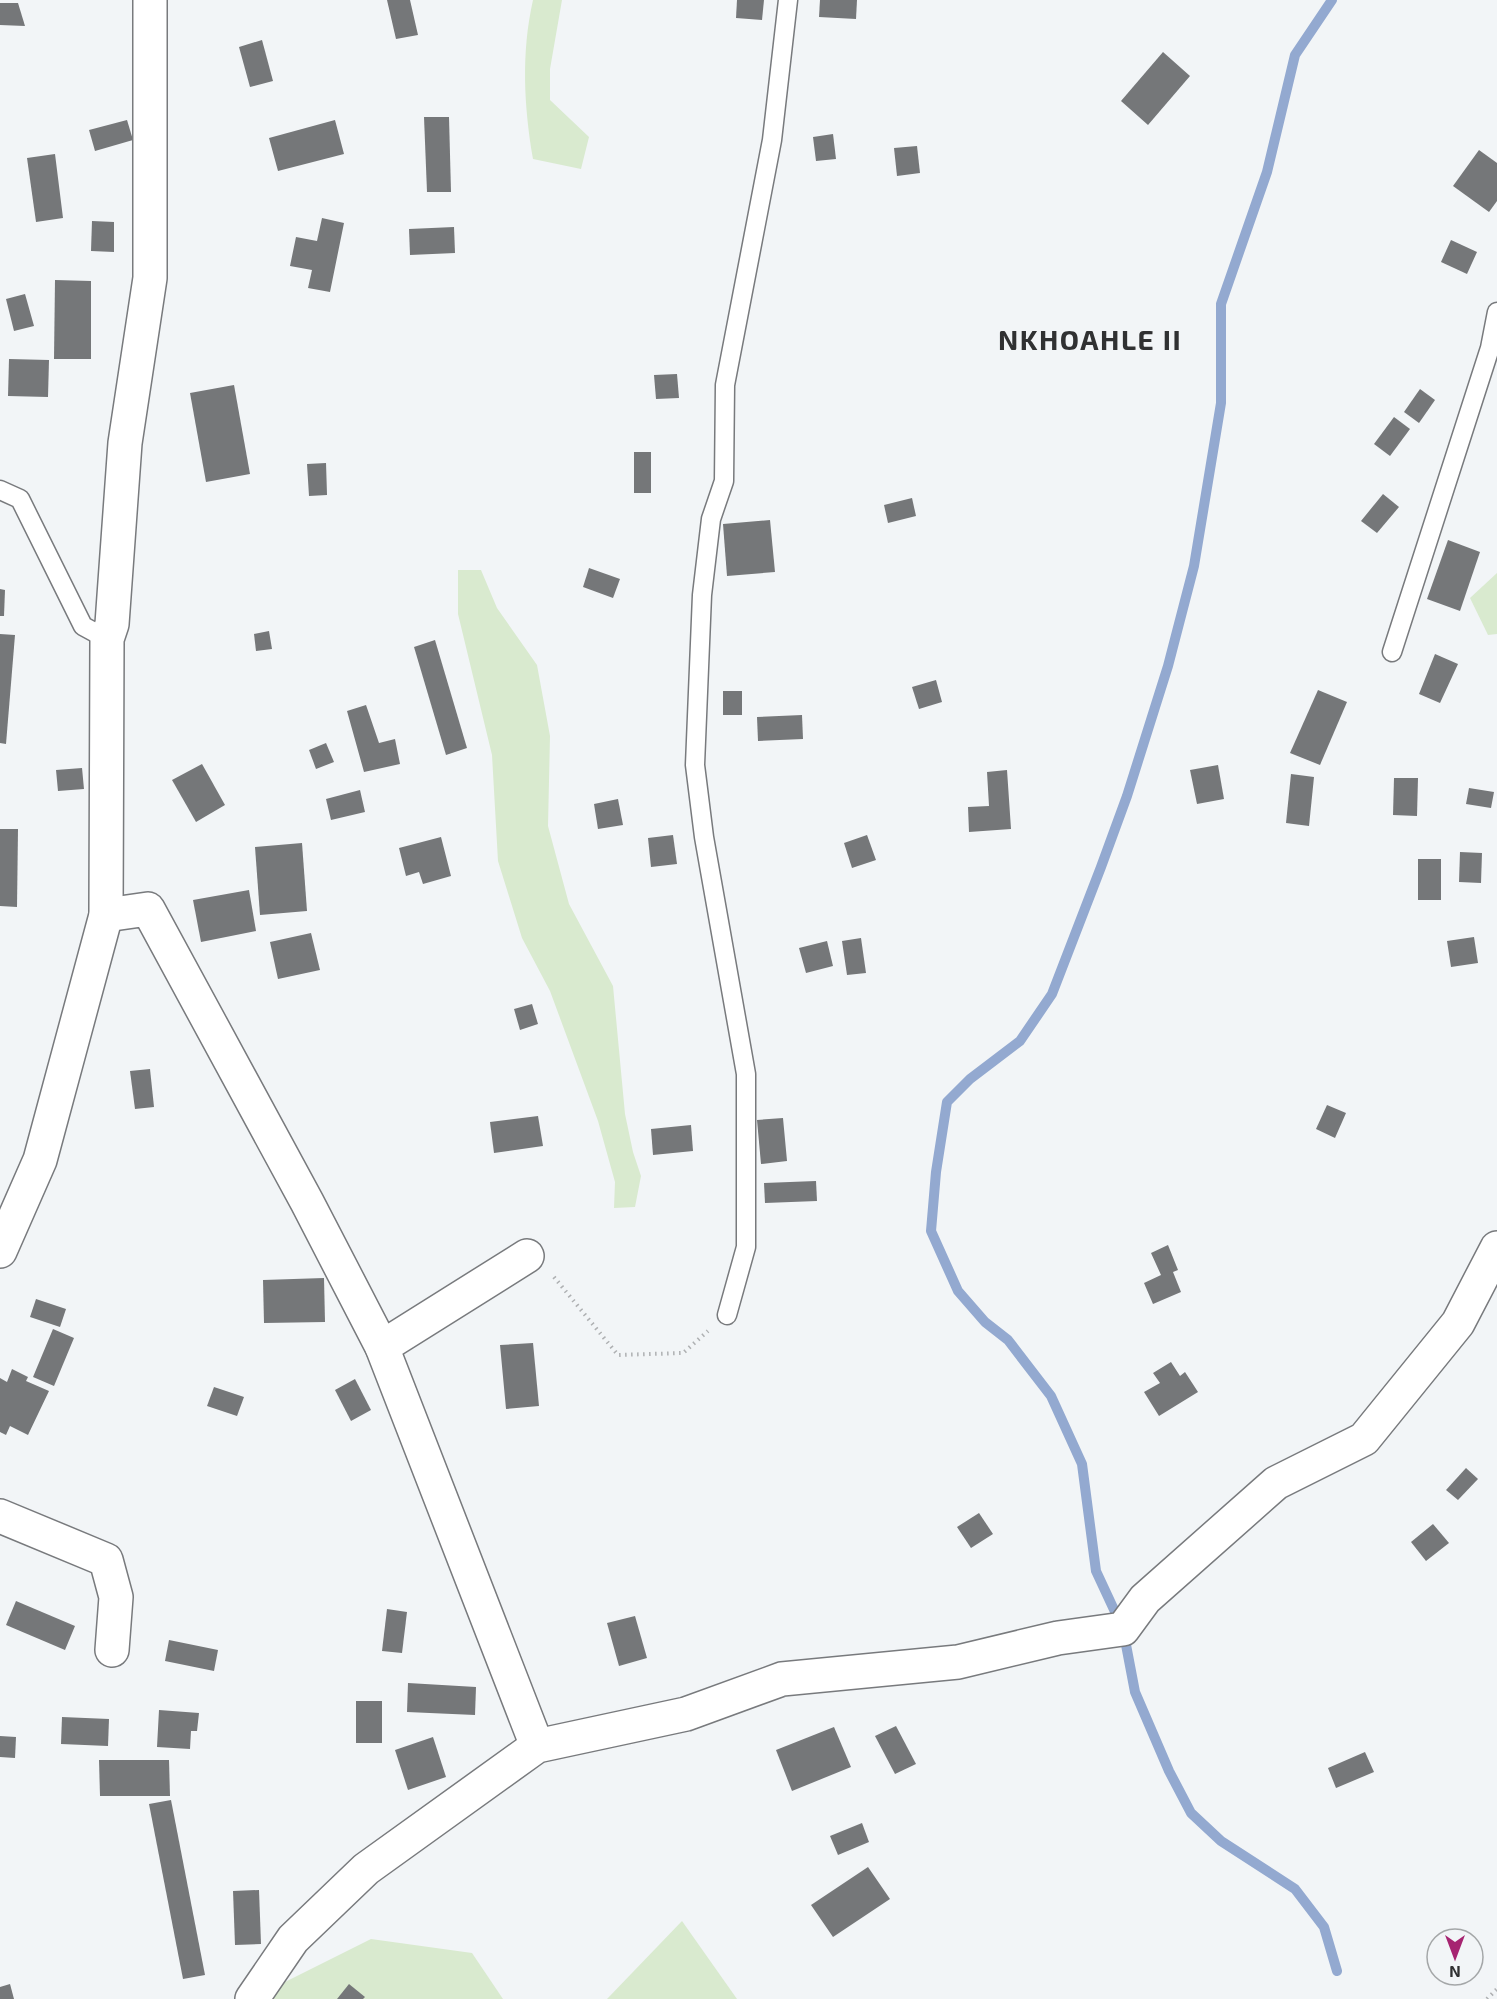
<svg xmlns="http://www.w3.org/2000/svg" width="1497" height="1999" font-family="'Exo 2',sans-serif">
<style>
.green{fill:#d9eacf}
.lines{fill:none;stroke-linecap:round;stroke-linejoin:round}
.stream{stroke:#93a9d0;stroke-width:10}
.building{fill:#757779}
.service-casing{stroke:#787a7d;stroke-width:21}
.minor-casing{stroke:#787a7d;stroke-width:36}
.path{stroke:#aeb0b2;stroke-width:4;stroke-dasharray:1.5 4.5;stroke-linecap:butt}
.service{stroke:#fff;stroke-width:18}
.minor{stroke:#fff;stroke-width:33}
.labels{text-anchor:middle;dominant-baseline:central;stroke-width:6;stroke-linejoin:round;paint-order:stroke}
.district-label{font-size:28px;font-weight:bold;letter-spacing:1.5px;fill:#303132;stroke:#f2f5f7}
</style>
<rect width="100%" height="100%" fill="#f2f5f7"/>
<g class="green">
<path d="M533,0H562L550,69V100L589,137L581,169L533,159C524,106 521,53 533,0Z"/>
<polygon points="458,570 481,570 497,608 537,665 550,736 548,826 569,904 613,986 625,1114 633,1152 641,1176 635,1207 614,1208 615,1182 598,1121 550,991 522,938 498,861 492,755 458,614"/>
<polygon points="1497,573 1497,634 1488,635 1470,598"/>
<polygon points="682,1921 737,1999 607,1999"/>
<polygon points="371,1939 472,1953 503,1999 269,1999 275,1987"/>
</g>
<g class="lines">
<polyline class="stream" points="1332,0 1295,55 1267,172 1221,304 1221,403 1194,566 1168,666 1127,796 1101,867 1052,994 1020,1041 970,1079 947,1102 936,1172 931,1231 958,1291 985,1322 1008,1340 1051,1396 1082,1464 1096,1571 1123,1629 1135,1692 1169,1771 1191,1813 1221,1841 1295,1889 1324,1927 1337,1971"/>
</g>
<g class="building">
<polygon points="387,0 410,0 418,35 396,39"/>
<polygon points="737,0 764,0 762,20 736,18"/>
<polygon points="820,0 857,0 856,19 819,17"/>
<polygon points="0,3 18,3 25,26 0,25"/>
<polygon points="262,40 273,81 250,87 239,47"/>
<polygon points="1163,52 1190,76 1148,125 1121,101"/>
<polygon points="424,117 449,117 451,192 427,192"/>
<polygon points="127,120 133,140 95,151 89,130"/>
<polygon points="335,120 344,154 278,171 269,138"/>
<polygon points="833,134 836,159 816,161 813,137"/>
<polygon points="917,146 920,173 897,176 894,148"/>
<polygon points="1479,150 1497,163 1497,201 1489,212 1453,186"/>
<polygon points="55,154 63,218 36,222 27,158"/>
<polygon points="322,218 344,223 330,292 308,288 312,270 290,266 296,237 317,241"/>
<polygon points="92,221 114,222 114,252 91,251"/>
<polygon points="454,227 455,253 410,255 409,229"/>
<polygon points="1451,240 1477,252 1467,274 1441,262"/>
<polygon points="55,280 91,281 91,359 54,359"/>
<polygon points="25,294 34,326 14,331 6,299"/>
<polygon points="9,359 49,360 48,397 8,396"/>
<polygon points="677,374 679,398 656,399 654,375"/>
<polygon points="234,385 250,474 206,482 190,393"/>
<polygon points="1420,389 1435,400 1419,423 1404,412"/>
<polygon points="1394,417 1410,429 1390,456 1374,444"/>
<rect x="634" y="452" width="17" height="41"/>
<polygon points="326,463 327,495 309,496 307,464"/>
<polygon points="1383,494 1399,507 1377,533 1361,521"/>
<polygon points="912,498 916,516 888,523 884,505"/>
<polygon points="770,520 775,572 727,576 723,524"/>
<polygon points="1448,540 1480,552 1460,611 1427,599"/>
<polygon points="589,568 620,579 613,598 583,587"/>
<polygon points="0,589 5,590 4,616 0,616"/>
<polygon points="269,631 272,649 256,651 254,634"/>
<polygon points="0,634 15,635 6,744 0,743"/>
<polygon points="435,640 467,748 446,755 414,647"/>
<polygon points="1435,654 1458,664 1440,703 1419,694"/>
<polygon points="936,680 942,702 919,709 912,687"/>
<polygon points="1318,690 1347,702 1320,765 1290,753"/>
<rect x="723" y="691" width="19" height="24"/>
<polygon points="366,705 379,743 395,739 400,764 364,772 347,711"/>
<polygon points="802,715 803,739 758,741 757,717"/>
<polygon points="326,743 334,762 316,769 309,750"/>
<polygon points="202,764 225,805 196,822 172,780"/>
<polygon points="1218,765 1224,799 1197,804 1190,770"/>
<polygon points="82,768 84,789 58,791 56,770"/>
<polygon points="1007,770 1011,829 969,832 968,807 989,806 987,772"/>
<polygon points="1291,774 1314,777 1309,826 1286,823"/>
<polygon points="1394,778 1418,778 1417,816 1393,815"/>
<polygon points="1469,788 1494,792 1491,808 1466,804"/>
<polygon points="360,790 365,812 331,820 326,799"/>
<polygon points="618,799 623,825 598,829 594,804"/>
<polygon points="0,829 18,829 17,907 0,906"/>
<polygon points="673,835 677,864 651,867 648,838"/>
<polygon points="867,835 876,860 852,868 844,843"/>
<polygon points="441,837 451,876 423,884 419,872 406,876 399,848"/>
<polygon points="302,843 307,911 260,915 255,847"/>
<polygon points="1460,852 1482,853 1481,883 1459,882"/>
<rect x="1418" y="859" width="23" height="41"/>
<polygon points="249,890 256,931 201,942 193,900"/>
<polygon points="311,933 320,970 278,979 270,942"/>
<polygon points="1474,937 1478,963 1451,967 1447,941"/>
<polygon points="861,938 866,973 847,975 842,941"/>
<polygon points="827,941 833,966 806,973 799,948"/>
<polygon points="532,1004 538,1024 520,1030 514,1009"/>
<polygon points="150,1069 154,1107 135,1109 130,1071"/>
<polygon points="1327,1105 1346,1113 1335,1138 1316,1129"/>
<polygon points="538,1116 543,1146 494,1153 490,1122"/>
<polygon points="783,1118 787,1161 761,1164 757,1120"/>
<polygon points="691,1125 693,1151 653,1155 651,1129"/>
<polygon points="816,1181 817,1201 765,1203 764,1183"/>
<polygon points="1168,1245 1178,1270 1173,1272 1181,1292 1153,1304 1144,1283 1161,1275 1151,1253"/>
<polygon points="324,1278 325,1322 264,1323 263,1280"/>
<polygon points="36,1299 66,1309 60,1327 30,1317"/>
<polygon points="53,1329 74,1338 54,1386 33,1377"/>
<polygon points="533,1343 539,1406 506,1409 500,1345"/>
<polygon points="1171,1362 1180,1376 1185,1372 1198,1392 1159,1416 1144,1392 1160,1383 1153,1373"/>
<polygon points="12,1369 28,1377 26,1381 49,1391 28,1435 10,1426 6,1435 0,1432 0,1378 7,1382"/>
<polygon points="355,1379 371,1410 351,1421 335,1390"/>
<polygon points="214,1387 244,1397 237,1416 207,1406"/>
<polygon points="1466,1468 1478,1479 1458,1500 1446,1490"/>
<polygon points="979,1513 993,1534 971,1548 957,1527"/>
<polygon points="1433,1524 1449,1543 1426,1561 1411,1542"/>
<polygon points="16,1601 75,1626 65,1650 6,1625"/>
<polygon points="387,1609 407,1612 402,1653 382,1651"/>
<polygon points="635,1616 647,1658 619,1666 607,1623"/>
<polygon points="169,1640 218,1650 214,1671 165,1661"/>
<polygon points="408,1683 476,1687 475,1715 407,1712"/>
<rect x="356" y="1701" width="26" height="42"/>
<polygon points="159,1710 199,1713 197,1731 191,1731 190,1749 157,1747"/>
<polygon points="62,1717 109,1719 108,1746 61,1744"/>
<polygon points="896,1726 916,1764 895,1774 875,1736"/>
<polygon points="834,1727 851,1767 792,1791 776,1750"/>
<polygon points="0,1736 16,1737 15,1758 0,1757"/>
<polygon points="433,1737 446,1777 408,1790 395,1750"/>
<polygon points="1365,1752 1374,1772 1336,1788 1328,1768"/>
<polygon points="99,1760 169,1760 170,1796 100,1796"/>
<polygon points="171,1800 205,1975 183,1979 149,1804"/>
<polygon points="862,1823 869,1842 838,1855 830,1836"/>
<polygon points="868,1867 890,1899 833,1937 811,1905"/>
<polygon points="259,1890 261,1944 235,1945 233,1891"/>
<polygon points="10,1984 14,1999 0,1999 0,1987"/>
<polygon points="349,1984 365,1997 363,1999 337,1999"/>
</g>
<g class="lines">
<g class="service-casing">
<g id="service">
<polyline points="0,490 20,499 83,626 107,639"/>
<polyline points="1392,652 1490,348 1497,312"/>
<polyline points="727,1315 746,1247 746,1074 704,837 695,765 702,595 711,519 724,481 725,385 772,140 788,0"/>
</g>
</g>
<g class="minor-casing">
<g id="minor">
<polyline points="106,915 148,909 307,1202 382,1347 537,1746"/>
<polyline points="0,1251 40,1160 106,915 107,639 112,624 125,443 150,278 150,0"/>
<polyline points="382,1347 527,1256"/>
<polyline points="0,1516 106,1560 116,1597 112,1650"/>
<polyline points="252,1999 293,1939 366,1869 537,1746 686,1714 782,1679 958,1662 1058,1638 1123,1629 1145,1599 1276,1483 1364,1439 1458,1323 1497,1248"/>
</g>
</g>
<g class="path">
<polyline points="554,1277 618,1355 683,1353 708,1331"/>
<polyline points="1487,1999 1497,1989"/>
</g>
<use href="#service" class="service"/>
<use href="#minor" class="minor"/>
</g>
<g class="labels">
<g class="district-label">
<text x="1090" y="339">NKHOAHLE II</text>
</g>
</g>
<g transform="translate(1455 1957) rotate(180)"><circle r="28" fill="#f2f5f7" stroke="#a4a7a8" stroke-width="1.5"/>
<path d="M0-4.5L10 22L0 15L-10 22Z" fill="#a62471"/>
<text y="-9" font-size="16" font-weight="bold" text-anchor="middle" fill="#303132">N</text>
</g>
</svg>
